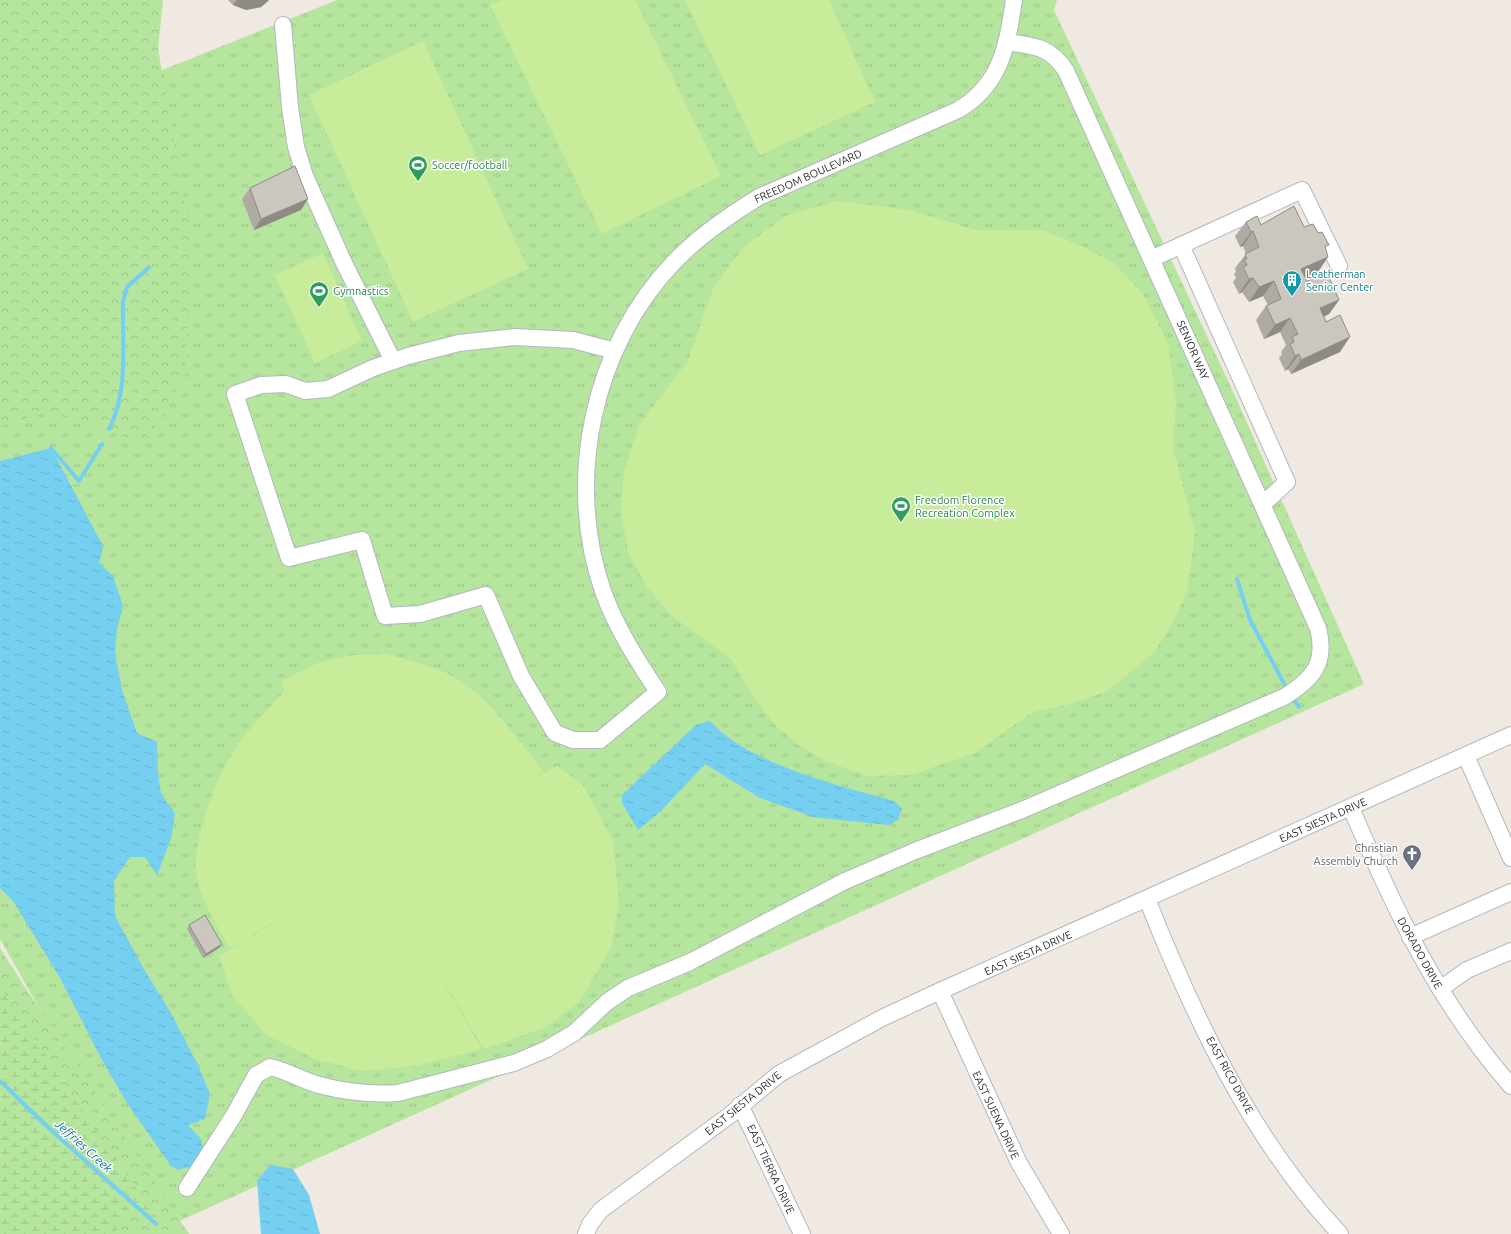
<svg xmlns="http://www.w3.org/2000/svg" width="1511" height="1234" font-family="Ubuntu,sans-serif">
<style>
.grass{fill:url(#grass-tufts)}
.forest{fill:url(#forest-crowns)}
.wetland{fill:url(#wetland-marsh)}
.pitch{fill:#c9ec9a}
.water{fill:url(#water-ripples)}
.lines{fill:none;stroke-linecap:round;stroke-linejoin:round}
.stream{stroke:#75cff0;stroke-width:4}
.minor-casing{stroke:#b4b7c1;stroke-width:18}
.minor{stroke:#fff;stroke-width:16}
.wall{fill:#afaba4}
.shaded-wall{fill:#8e8b86}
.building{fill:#cbc7bf;stroke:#8e8b86}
.labels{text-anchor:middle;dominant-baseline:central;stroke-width:3;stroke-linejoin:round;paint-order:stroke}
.leisure-label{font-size:11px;fill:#27864d;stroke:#fff;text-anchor:start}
.street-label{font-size:11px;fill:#2e2e2e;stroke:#fff}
.culture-label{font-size:11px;fill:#0d838f;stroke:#fff;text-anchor:start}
.worship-label{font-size:11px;fill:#5b616d;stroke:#fff;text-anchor:end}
.water-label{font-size:12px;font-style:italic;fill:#0d6fa3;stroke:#fff}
</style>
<defs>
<pattern id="grass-tufts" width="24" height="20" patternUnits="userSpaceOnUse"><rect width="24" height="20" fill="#b6e59e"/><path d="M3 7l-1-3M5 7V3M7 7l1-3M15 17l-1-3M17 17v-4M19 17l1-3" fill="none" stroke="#9dc588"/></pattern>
<pattern id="forest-crowns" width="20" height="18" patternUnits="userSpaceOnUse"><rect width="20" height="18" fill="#b6e59e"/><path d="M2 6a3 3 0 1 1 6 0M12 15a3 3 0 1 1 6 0" fill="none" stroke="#9dc588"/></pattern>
<pattern id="wetland-marsh" width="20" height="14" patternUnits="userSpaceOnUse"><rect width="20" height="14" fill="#b6e59e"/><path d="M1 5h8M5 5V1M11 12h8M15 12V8" fill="none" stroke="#9dc588"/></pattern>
<pattern id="water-ripples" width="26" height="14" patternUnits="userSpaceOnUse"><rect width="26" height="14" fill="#75cff0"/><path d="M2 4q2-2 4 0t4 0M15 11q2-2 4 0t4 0" fill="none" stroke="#66b2ce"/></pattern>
</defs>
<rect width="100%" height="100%" fill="#efe9e1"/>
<polygon class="grass" points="337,0 1057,0 1054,10 1230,385 1364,684 164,1228 0,939 0,135"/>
<g class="forest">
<polygon points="0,0 163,0 158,49 191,235 185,377 144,444 53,411 0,426"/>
<polygon points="0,948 23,984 189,1234 0,1234"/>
</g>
<polygon class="wetland" points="0,987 89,1120 164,1228 135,1204 114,1234 0,1234"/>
<g class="pitch">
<polygon points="502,0 635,0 721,176 602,234 490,5"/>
<polygon points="685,0 829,0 875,102 760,155"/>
<polygon points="423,41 528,269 413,322 309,95"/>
<polygon points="836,201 910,210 975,230 1042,230 1084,247 1115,264 1143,294 1168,343 1176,402 1173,447 1195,532 1188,588 1175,619 1154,653 1106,692 1067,705 1034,711 975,753 910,775 868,776 825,761 797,744 773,723 747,687 731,659 671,615 647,587 628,552 621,511 624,472 639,425 688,361 713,288 744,247 785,216"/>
<polygon points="323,253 362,341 315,363 275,275"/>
<path d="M385,654C405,659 427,664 446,673C488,693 515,737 544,772L457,820L557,766L583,785L613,841L619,902L612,946L579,1002L544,1028L484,1049L417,937L482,1049L416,1066L360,1071L313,1058L268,1036L233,997L219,956L299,908L230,948C217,926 203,904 197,879C190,845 215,781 233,752C246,731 268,710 284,691L307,734L280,682L317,663L354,655Z"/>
</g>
<g class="water">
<polygon points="51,448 103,546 99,563 113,576 123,606 117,629 115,653 122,690 137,733 157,742 158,772 161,794 175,813 171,839 157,875 145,857 130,857 114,881 115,916 145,971 171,1013 198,1065 210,1094 205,1119 188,1125 201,1139 204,1154 192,1166 178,1170 171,1166 127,1103 102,1060 60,978 13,901 0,888 0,461"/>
<path d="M710,721C750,765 838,785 894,801L902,809L898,820L888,825L813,817L760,798L705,764L661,811L638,830L622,803V795L696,725Z"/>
<polygon points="271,1165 293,1169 309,1195 320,1234 261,1234 257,1180"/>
</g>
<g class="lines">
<g class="stream">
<path d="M109,429C129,392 122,342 123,301L127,287L149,267"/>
<polyline points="49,453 51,448 79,481 102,444"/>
<polyline points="1237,579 1250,620 1288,691"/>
<polyline points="1292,697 1299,707"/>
<polyline points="0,1081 53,1132 156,1224"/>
</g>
<g class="minor-casing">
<g id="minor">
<polyline points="283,25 290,107 296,147 305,176 344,263 393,361"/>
<polyline points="1181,245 1287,482 1263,504"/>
<polyline points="1151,259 1302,190 1339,266"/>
<path d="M615,351L573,340L515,337L459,343L408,356L373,368L328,389L305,391L286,384L261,385L235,394L289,558L362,540L385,616L420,614L486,595L521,676L555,733L573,740H600L658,692C637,660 617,629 604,594C564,483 592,346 675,261C699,236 728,216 759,197L958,110C1001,85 1007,46 1014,0"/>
<polyline points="1466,756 1511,858"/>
<path d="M1351,808C1394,908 1438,1003 1511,1086"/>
<path d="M1147,899C1194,1018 1252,1140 1340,1234"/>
<polyline points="1410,937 1511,892"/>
<polyline points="1440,989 1467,970 1511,951"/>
<polyline points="940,991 1019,1163 1061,1234"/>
<polyline points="740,1105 802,1234"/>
<path d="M187,1188L234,1115L256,1075L270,1067C287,1071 302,1080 319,1085C346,1092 371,1095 398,1093L514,1063L547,1049L574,1033L607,1002L628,988L690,962L845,881L915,851L1022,810L1284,697C1313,679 1327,663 1318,628L1066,71C1050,46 1034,46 1006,42"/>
<polyline points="586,1234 590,1224 601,1210 730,1115 779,1074 882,1018 940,991 1511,735"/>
</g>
</g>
<use href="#minor" class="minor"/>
</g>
<g class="wall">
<polygon points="228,0 269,0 267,2 261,7 246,10 233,5"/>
<polygon points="250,188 301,210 254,230 242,199"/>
<polygon points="1246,222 1261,225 1304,227 1326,249 1318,272 1305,277 1307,281 1339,300 1329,314 1324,317 1340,352 1291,374 1288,369 1285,371 1279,358 1282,354 1281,352 1286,345 1280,332 1264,339 1256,320 1266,306 1268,305 1263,296 1249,302 1242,292 1239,294 1233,282 1236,278 1234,274 1236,272 1235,268 1246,254 1243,246 1240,247 1235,236"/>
<polygon points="189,925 219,948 203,958 187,929"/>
</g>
<g class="shaded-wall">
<polygon points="237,0 269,0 267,2 261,7 246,10 233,5"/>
<polygon points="308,199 301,210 254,230 261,219"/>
<polygon points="1253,231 1243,246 1240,247 1251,232"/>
<polygon points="1328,257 1318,272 1290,284 1301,269"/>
<polygon points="1253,278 1242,292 1239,294 1249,279"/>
<polygon points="1274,281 1263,296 1249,302 1259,287"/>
<polygon points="1339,300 1329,314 1309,323 1320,308"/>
<polygon points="1290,318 1280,332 1264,339 1275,325"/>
<polygon points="1350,337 1340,352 1291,374 1301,360"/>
<polygon points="1299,354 1288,369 1285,371 1295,356"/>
<polygon points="222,944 219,948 203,958 206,954"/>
</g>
<g class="building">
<polygon points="295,166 308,199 261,219 250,188"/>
<polygon points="1294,206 1304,227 1313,224 1318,233 1322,232 1329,245 1325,246 1328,257 1301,269 1307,281 1327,273 1339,300 1320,308 1326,322 1340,315 1350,337 1301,360 1299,354 1295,356 1290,344 1294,342 1292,337 1298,334 1290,318 1275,325 1266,306 1281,299 1274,281 1259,287 1253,278 1249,279 1243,267 1247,265 1244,259 1247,259 1245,254 1259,247 1253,231 1251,232 1246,222 1257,216 1261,225"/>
<polygon points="205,915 222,944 206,954 189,925"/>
</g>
<defs>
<g id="stadium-pin" transform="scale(1)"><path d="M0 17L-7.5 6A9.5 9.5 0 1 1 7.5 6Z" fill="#2e9e5b" stroke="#fff"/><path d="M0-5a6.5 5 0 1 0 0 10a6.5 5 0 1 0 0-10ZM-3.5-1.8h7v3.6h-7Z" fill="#fff"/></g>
<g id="building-pin" transform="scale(1)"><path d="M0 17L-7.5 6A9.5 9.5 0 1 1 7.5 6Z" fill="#0f9aa8" stroke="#fff"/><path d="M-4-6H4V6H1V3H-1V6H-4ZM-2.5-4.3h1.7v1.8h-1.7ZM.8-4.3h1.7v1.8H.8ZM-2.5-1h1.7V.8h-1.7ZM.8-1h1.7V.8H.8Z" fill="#fff"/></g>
<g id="church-pin" transform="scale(1)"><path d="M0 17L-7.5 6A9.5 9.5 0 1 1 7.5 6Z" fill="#6b7280" stroke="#fff"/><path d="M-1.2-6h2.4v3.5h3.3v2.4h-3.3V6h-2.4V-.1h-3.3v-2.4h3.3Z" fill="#fff"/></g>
</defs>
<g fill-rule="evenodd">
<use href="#stadium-pin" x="418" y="165"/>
<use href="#building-pin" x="1292" y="280"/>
<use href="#stadium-pin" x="319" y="291"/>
<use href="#stadium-pin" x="901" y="506"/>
<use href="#church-pin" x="1412" y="854"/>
</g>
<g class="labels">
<g class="leisure-label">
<text x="432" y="165">Soccer/football</text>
<text x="333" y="291">Gymnastics</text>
<text x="915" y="500">Freedom Florence<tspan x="915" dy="13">Recreation Complex</tspan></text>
</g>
<g class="street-label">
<text transform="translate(808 176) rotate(-24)">FREEDOM BOULEVARD</text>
<text transform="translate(1193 350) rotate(66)">SENIOR WAY</text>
<text transform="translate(1323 820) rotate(-24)">EAST SIESTA DRIVE</text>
<text transform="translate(1028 953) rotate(-24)">EAST SIESTA DRIVE</text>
<text transform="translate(1420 953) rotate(61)">DORADO DRIVE</text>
<text transform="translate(1230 1075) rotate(61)">EAST RICO DRIVE</text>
<text transform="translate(743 1103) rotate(-39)">EAST SIESTA DRIVE</text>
<text transform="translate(996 1115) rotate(65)">EAST SUENA DRIVE</text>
<text transform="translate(771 1169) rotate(65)">EAST TIERRA DRIVE</text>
</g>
<g class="culture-label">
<text x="1306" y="274">Leatherman<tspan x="1306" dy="13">Senior Center</tspan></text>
</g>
<g class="worship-label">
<text x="1398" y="848">Christian<tspan x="1398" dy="13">Assembly Church</tspan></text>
</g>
<g class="water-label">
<text transform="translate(84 1146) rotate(42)">Jeffries Creek</text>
</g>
</g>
</svg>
